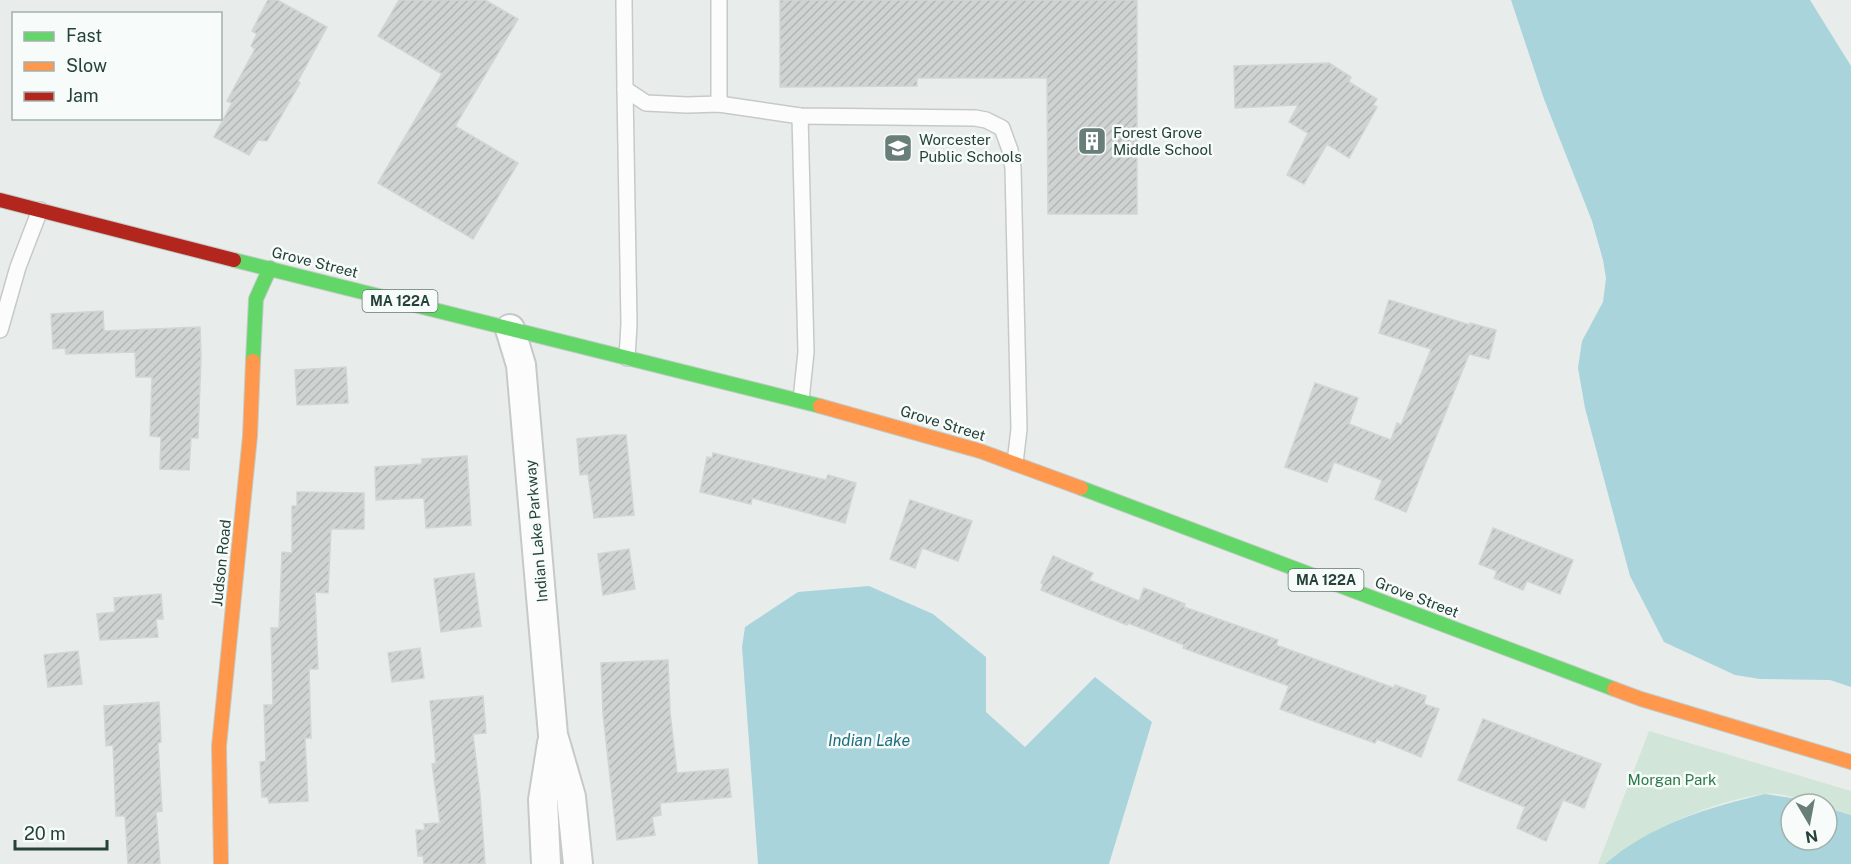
<svg xmlns="http://www.w3.org/2000/svg" width="1851" height="864" font-family="'Public Sans',sans-serif">
<style>
.park{fill:#d1e6d8}
.water{fill:#a9d4db}
.building{fill:url(#building-hatch);stroke:#d1d6d4;stroke-width:1.5}
.lines{fill:none;stroke-linecap:round;stroke-linejoin:round}
.lane-casing{stroke:#c5cac8;stroke-width:18}
.street-casing{stroke:#c5cac8;stroke-width:32}
.fast-casing{stroke:#c3cbc8;stroke-width:16}
.slow-casing{stroke:#c3cbc8;stroke-width:16}
.jam-casing{stroke:#c3cbc8;stroke-width:16}
.lane{stroke:#fcfcfc;stroke-width:15}
.street{stroke:#fcfcfc;stroke-width:28}
.fast{stroke:#63d668;stroke-width:14}
.slow{stroke:#ff974d;stroke-width:14}
.jam{stroke:#b3261e;stroke-width:14}
.labels{text-anchor:middle;dominant-baseline:central;stroke-width:5;stroke-linejoin:round;paint-order:stroke}
.shield{fill:#f7fbf9;stroke:#637a73;stroke-width:1.5}
.shield-label{font-size:14px;font-weight:bold;fill:#24423a}
.poi-label{font-size:15px;fill:#24423a;stroke:#f7fbf9;text-anchor:start}
.street-label{font-size:15px;fill:#24423a;stroke:#f7fbf9}
.park-label{font-size:15px;fill:#2d7a4b;stroke:#f7fbf9}
.water-label{font-size:16px;font-style:italic;fill:#1c6f80;stroke:#f7fbf9}
</style>
<defs>
<pattern id="building-hatch" width="6" height="6" patternUnits="userSpaceOnUse" patternTransform="scale(1.5)"><rect width="6" height="6" fill="#cfd4d2"/><path d="M-1 1l2-2M0 6l6-6M5 7l2-2" fill="none" stroke="#b2b7b5"/></pattern>
</defs>
<rect width="100%" height="100%" fill="#e8edeb"/>
<path class="park" d="M1649,731L1851,791V815L1827,808V804C1806,804 1785,791 1764,794C1715,800 1642,832 1605,864H1598Z"/>
<g class="water">
<polygon points="1511,0 1810,0 1851,66 1851,687 1830,680 1760,679 1735,675 1664,642 1630,576 1585,408 1578,368 1582,341 1603,302 1606,278 1603,260 1592,221 1544,99"/>
<polygon points="869,586 933,614 986,657 986,712 1025,747 1095,677 1152,722 1109,864 758,864 742,647 745,627 798,592"/>
<path d="M1765,794L1805,800L1818,804H1791V840H1827V808L1851,815V864H1605C1650,825 1709,807 1765,794Z"/>
</g>
<g class="building">
<polygon points="268,0 277,0 327,27 298,81 300,83 267,141 258,140 249,155 214,137 232,103 227,101 255,49 251,46 257,34 252,31"/>
<polygon points="399,0 485,0 518,19 455,126 518,163 473,239 378,183 442,74 378,36"/>
<polygon points="780,0 1137,0 1137,214 1048,214 1047,78 917,78 917,86 780,87"/>
<polygon points="1329,63 1351,77 1349,82 1377,99 1373,105 1377,107 1349,158 1327,144 1304,184 1287,175 1308,133 1289,122 1298,105 1235,108 1234,66"/>
<polygon points="1389,300 1470,325 1470,323 1496,330 1489,359 1469,354 1406,512 1375,499 1382,480 1334,462 1327,482 1285,467 1315,383 1358,398 1349,424 1391,440 1397,423 1401,425 1431,349 1379,333"/>
<polygon points="103,311 104,331 200,327 201,356 198,438 191,438 189,470 160,469 161,437 150,436 152,377 136,377 135,352 66,354 65,348 53,349 51,314"/>
<polygon points="346,367 348,403 297,405 295,370"/>
<polygon points="614,435 626,435 634,515 594,518 588,474 580,475 577,439"/>
<polygon points="713,453 826,480 828,475 856,483 845,523 752,498 751,504 700,492 707,457 712,458"/>
<polygon points="467,456 471,525 426,528 424,498 376,500 375,467 422,464 422,459"/>
<polygon points="297,492 364,493 364,529 331,529 328,593 315,592 318,669 309,669 311,738 305,738 308,801 269,803 268,797 262,797 260,762 266,761 264,705 273,705 271,628 279,628 282,552 292,553 292,506 297,506"/>
<polygon points="910,500 972,521 958,561 922,548 915,568 890,559"/>
<polygon points="1493,528 1573,560 1560,594 1527,581 1523,590 1494,578 1497,571 1479,564"/>
<polygon points="629,549 635,589 603,595 598,554"/>
<polygon points="1053,556 1093,573 1089,580 1139,601 1144,588 1185,604 1184,607 1278,640 1276,645 1394,688 1395,685 1426,696 1424,704 1439,709 1421,757 1377,739 1375,743 1280,709 1289,686 1183,648 1184,645 1128,623 1127,625 1041,590 1043,584 1041,583"/>
<polygon points="474,573 481,626 441,632 434,579"/>
<polygon points="161,594 163,619 156,619 158,637 100,640 97,614 115,612 114,598"/>
<polygon points="420,648 424,678 392,682 388,653"/>
<polygon points="78,651 82,684 48,687 44,655"/>
<polygon points="668,660 670,712 677,773 728,769 731,797 660,803 661,815 652,817 655,835 617,840 603,714 601,663"/>
<polygon points="483,696 486,733 473,734 480,795 485,864 424,864 423,856 418,856 416,830 425,830 424,824 440,823 432,764 436,763 430,701"/>
<polygon points="159,702 161,742 158,743 162,811 156,812 160,864 128,864 125,816 116,816 113,745 106,746 104,706"/>
<polygon points="1483,719 1601,764 1584,808 1563,800 1546,841 1517,828 1525,807 1458,780"/>
</g>
<g class="lines">
<g class="lane-casing">
<g id="lane">
<polyline points="624,0 625,89 646,103 687,105 719,104 800,116 975,118 986,120 1002,128 1010,150 1013,168 1019,429 1015,463"/>
<polyline points="719,0 719,104"/>
<polyline points="625,89 629,324 627,358"/>
<polyline points="800,116 806,352 801,400"/>
<polyline points="0,330 18,267 40,210"/>
</g>
</g>
<g class="street-casing">
<g id="street">
<polyline points="510,329 521,365 553,735 571,797 578,864"/>
<polyline points="546,864 543,800 552,743"/>
</g>
</g>
<g class="fast-casing">
<g id="fast">
<polyline points="234,260 820,406"/>
<polyline points="253,361 256,299 270,268"/>
<polyline points="1081,488 1614,689"/>
</g>
</g>
<g class="slow-casing">
<g id="slow">
<polyline points="820,406 980,451 1081,488"/>
<polyline points="1614,689 1641,699 1851,762"/>
<polyline points="221,864 219,746 250,436 253,361"/>
</g>
</g>
<g class="jam-casing">
<polyline id="jam" points="0,200 234,260"/>
</g>
<use href="#lane" class="lane"/>
<use href="#street" class="street"/>
<use href="#fast" class="fast"/>
<use href="#slow" class="slow"/>
<use href="#jam" class="jam"/>
</g>
<defs>
<g id="building-square" transform="scale(1.5)"><rect x="-9" y="-9" width="18" height="18" rx="4" fill="#697e78" stroke="#f7fbf9"/><path d="M-4-6H4V6H1V3H-1V6H-4ZM-2.5-4.3h1.7v1.8h-1.7ZM.8-4.3h1.7v1.8H.8ZM-2.5-1h1.7V.8h-1.7ZM.8-1h1.7V.8H.8Z" fill="#fff"/></g>
<g id="school-square" transform="scale(1.5)"><rect x="-9" y="-9" width="18" height="18" rx="4" fill="#697e78" stroke="#f7fbf9"/><path d="M0-5L7-2L0 1L-7-2ZM-4 1L0 2.5L4 1V4Q0 6-4 4Z" fill="#fff"/></g>
</defs>
<g fill-rule="evenodd">
<use href="#building-square" x="1092" y="141"/>
<use href="#school-square" x="898" y="148"/>
</g>
<g class="labels">
<g class="shield">
<rect x="362.5" y="290" width="75" height="22" rx="4.5"/>
<rect x="1288.5" y="569" width="75" height="22" rx="4.5"/>
</g>
<g class="shield-label">
<text x="400" y="301">MA 122A</text>
<text x="1326" y="580">MA 122A</text>
</g>
<g class="poi-label">
<text x="1113" y="132">Forest Grove<tspan x="1113" dy="17">Middle School</tspan></text>
<text x="919" y="139">Worcester<tspan x="919" dy="17">Public Schools</tspan></text>
</g>
<g class="street-label">
<text transform="translate(315 262) rotate(14)">Grove Street</text>
<text transform="translate(943 423) rotate(17)">Grove Street</text>
<text transform="translate(536 531) rotate(-95)">Indian Lake Parkway</text>
<text transform="translate(221 563) rotate(-84)">Judson Road</text>
<text transform="translate(1417 597) rotate(21)">Grove Street</text>
</g>
<g class="park-label">
<text x="1672" y="779">Morgan Park</text>
</g>
<g class="water-label">
<text x="869" y="740">Indian Lake</text>
</g>
</g>
<rect x="12" y="12" width="210" height="108" fill="#f7fbf9" stroke="#a3b1ad" stroke-width="1.5"/>
<rect x="24" y="32" width="30" height="9" fill="#63d668" stroke="#a3b1ad" stroke-width="1.5"/>
<text x="66" y="42" font-size="18" fill="#24423a">Fast</text>
<rect x="24" y="62" width="30" height="9" fill="#ff974d" stroke="#a3b1ad" stroke-width="1.5"/>
<text x="66" y="72" font-size="18" fill="#24423a">Slow</text>
<rect x="24" y="92" width="30" height="9" fill="#b3261e" stroke="#a3b1ad" stroke-width="1.5"/>
<text x="66" y="102" font-size="18" fill="#24423a">Jam</text>
<g transform="translate(1809 822) rotate(170)"><circle r="28" fill="#f7fbf9" stroke="#a3b1ad" stroke-width="1.5"/>
<path d="M0-4.5L10 22L0 15L-10 22Z" fill="#697e78"/>
<text y="-9" font-size="16" font-weight="bold" text-anchor="middle" fill="#24423a">N</text>
</g>
<path d="M15 840v9h92v-9" fill="none" stroke="#24423a" stroke-width="3"/>
<text x="24" y="840" font-size="18" fill="#24423a" stroke="#f7fbf9" stroke-width="4.5" paint-order="stroke">20 m</text>
</svg>
